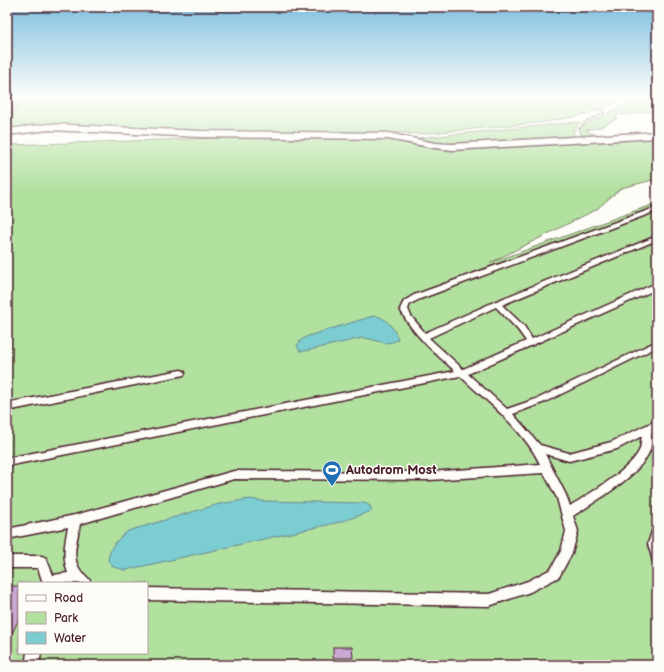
<svg xmlns="http://www.w3.org/2000/svg" width="664" height="672" font-family="'Balsamiq Sans',sans-serif">
<style>
.green{fill:#b2e09f;stroke:#7e8065;fill-rule:evenodd}
.water{fill:#7ccdd2;stroke:#68878f}
.building{fill:#c9a9d4;stroke:#4a1f2b}
.lines{fill:none;stroke-linecap:round;stroke-linejoin:round}
.service-casing{stroke:#4a1f2b;stroke-width:3}
.minor-casing{stroke:#4a1f2b;stroke-width:3}
.path{stroke:#4a1f2b;stroke-width:1.5;stroke-dasharray:2 1.5;stroke-linecap:butt}
.service{fill:#fdfcf7;fill-rule:evenodd}
.minor{fill:#fdfcf7;fill-rule:evenodd}
.labels{text-anchor:middle;dominant-baseline:central;stroke-width:3;stroke-linejoin:round;paint-order:stroke}
.near-poi-label{font-size:13px;font-weight:bold;fill:#4a1f2b;stroke:#fdfcf7;text-anchor:start}
</style>
<rect width="100%" height="100%" fill="#fdfcf7"/>
<filter id="ink" filterUnits="userSpaceOnUse"><feTurbulence type="fractalNoise" baseFrequency=".025" numOctaves="2"/><feDisplacementMap in="SourceGraphic" scale="8" xChannelSelector="R" yChannelSelector="G"/><feConvolveMatrix kernelMatrix="1 2 1 2 8 2 1 2 1" color-interpolation-filters="sRGB"/></filter>
<g filter="url(#ink)">
<g class="green">
<polygon points="7,97 624,97 604,109 573,117 538,123 419,134 391,132 204,133 140,129 34,125 7,130"/>
<polygon points="640,97 657,97 657,110 632,114 617,115 617,119 600,127 586,130 590,133 607,136 583,137 579,130 583,126"/>
<polygon points="578,122 580,123 573,132 575,138 449,146 417,140 418,138"/>
<path d="M251,137L397,138L426,147L454,149L657,137V179L621,188L597,209L490,263L657,203V665H7V145ZM19,583H147V653H19Z"/>
</g>
<g class="water">
<path d="M373,316C385,315 394,328 398,339C387,348 375,338 362,338L305,351H300L297,346L301,340L308,336Z"/>
<path d="M250,499L262,501L365,503L370,506L372,511L340,522L126,570L113,567L108,560C110,546 117,540 128,531L219,504Z"/>
</g>
<g class="building">
<polygon points="7,586 19,586 19,618 7,645"/>
<polygon points="333,647 352,647 353,658 333,658"/>
</g>
<g class="lines">
<g class="service-casing">
<g id="service">
<path d="M657,207V211L420,299L410,304L408,309L411,316L425,333L494,302L657,236V240L502,305L524,326L532,339L654,284H657V289L468,374L507,409L539,398L657,341V347L545,402L513,414L540,445L569,453L611,442L657,420V428L652,431C651,437 652,444 650,450C640,476 596,501 573,516L578,531L572,553L559,577L530,592L489,606L147,600V588L489,594L528,581L551,569L561,551L566,531L557,498L544,473L429,480L234,479L80,524C78,537 71,556 79,568C82,574 89,577 91,583H43L38,568H7V556H42L46,558L53,575L68,573C62,557 65,543 68,527L7,539V529L75,515L234,471L429,472L540,464C523,429 489,403 460,376L7,466V458L455,371C435,353 412,334 400,309L404,301L414,295ZM496,307L518,330L526,341L463,369L429,338ZM642,436C641,440 641,445 640,449C632,469 589,494 570,506L566,495L545,454L569,461L617,449Z"/>
<polygon points="181,370 184,371 185,373 184,375 7,411 7,403"/>
<polygon points="657,527 657,563 653,561 648,544 653,528"/>
<polygon points="27,653 41,653 39,665 25,665"/>
</g>
</g>
<g class="minor-casing">
<polygon id="minor" points="49,124 201,131 388,133 435,143 452,144 657,132 657,138 452,150 435,148 388,139 201,137 49,130 7,135 7,129"/>
</g>
<g class="path">
<polyline points="562,97 603,111 604,113 585,122 578,130"/>
<polyline points="7,98 26,97"/>
<path d="M9,122C13,110 18,101 30,97"/>
</g>
<use href="#service" class="service"/>
<use href="#minor" class="minor"/>
</g>
</g>
<linearGradient id="sky" x2="0" y2="1"><stop stop-color="#7dbedf"/><stop offset="0.51" stop-color="#fefefb"/><stop offset="1" stop-color="#fefefb" stop-opacity="0"/></linearGradient>
<rect width="664" height="191" fill="url(#sky)"/>
<defs>
<g id="stadium-pin" transform="scale(1)"><path d="M0 17L-7.5 6A9.5 9.5 0 1 1 7.5 6Z" fill="#1f6fb2" stroke="#fdfcf7"/><path d="M0-5a6.5 5 0 1 0 0 10a6.5 5 0 1 0 0-10ZM-3.5-1.8h7v3.6h-7Z" fill="#fff"/></g>
</defs>
<g fill-rule="evenodd">
<use href="#stadium-pin" x="332" y="470"/>
</g>
<g class="labels">
<g class="near-poi-label">
<text x="346" y="470">Autodrom Most</text>
</g>
</g>
<rect width="664" height="672" fill="none" stroke="#fdfcf7" stroke-width="24"/>
<rect x="12" y="12" width="640" height="648" fill="none" stroke="#4a1f2b" stroke-width="1.5" filter="url(#ink)"/>
<rect x="18" y="582" width="130" height="72" fill="#fdfcf7" stroke="#b5a4a5"/>
<rect x="26" y="595" width="20" height="6" fill="#fdfcf7" stroke="#b5a4a5"/>
<text x="54" y="602" font-size="12" fill="#4a1f2b">Road</text>
<rect x="26" y="612" width="20" height="12" fill="#b2e09f" stroke="#b5a4a5"/>
<text x="54" y="622" font-size="12" fill="#4a1f2b">Park</text>
<rect x="26" y="632" width="20" height="12" fill="#7ccdd2" stroke="#b5a4a5"/>
<text x="54" y="642" font-size="12" fill="#4a1f2b">Water</text>
</svg>
